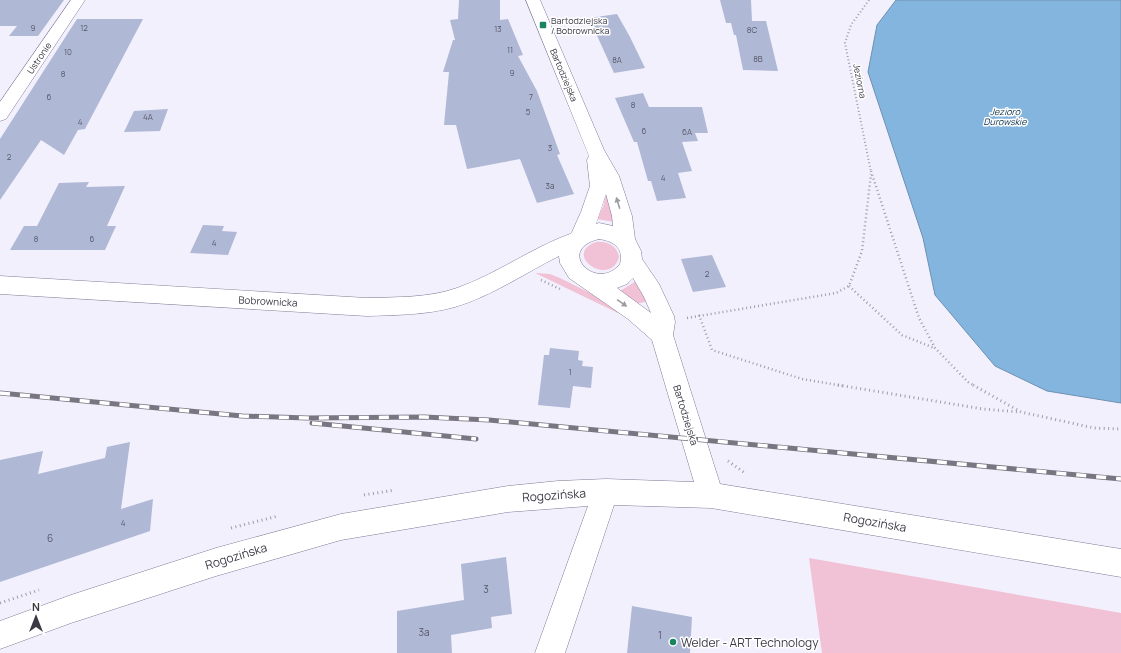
<svg xmlns="http://www.w3.org/2000/svg" width="1121" height="653" font-family="Manrope,sans-serif">
<style>
.green{fill:#f1c1d5}
.water{fill:#83b5df;stroke:#6e90b1}
.building{fill:#afb8d5}
.lines{fill:none;stroke-linecap:round;stroke-linejoin:round}
.minor-casing{stroke:#817995;stroke-width:1}
.path-far2{stroke:#9f9ca9;stroke-width:2;stroke-dasharray:1 2.5;stroke-linecap:butt}
.path-far1{stroke:#9f9ca9;stroke-width:2.5;stroke-dasharray:1 3;stroke-linecap:butt}
.path{stroke:#9f9ca9;stroke-width:3;stroke-dasharray:1 3.5;stroke-linecap:butt}
.minor{fill:#fff;fill-rule:evenodd}
.rail-casing{stroke:#797682;stroke-width:5}
.rail{stroke:#fff;stroke-width:3.5;stroke-dasharray:10;stroke-linecap:butt}
.oneway{fill:#9e9ca2}
.poi-dot{fill:#1a8460;stroke:#fff;stroke-width:1.5}
.labels{text-anchor:middle;dominant-baseline:central;stroke-width:3;stroke-linejoin:round;paint-order:stroke}
.number-label{font-size:8px;fill:#595969}
.far-poi-label{font-size:9px;fill:#3c3945;stroke:#fff;text-anchor:start}
.far-street-label{font-size:9px;fill:#3c3945;stroke:#fff}
.far-water-label{font-size:9px;font-style:italic;fill:#032c47;stroke:#fff}
.street-label{font-size:10px;fill:#3c3945;stroke:#fff}
.near-number-label{font-size:10px;fill:#595969}
.near-street-label{font-size:12px;fill:#3c3945;stroke:#fff}
.near-poi-label{font-size:12px;fill:#3c3945;stroke:#fff;text-anchor:start}
</style>
<rect width="100%" height="100%" fill="#f3f0fd"/>
<g class="green">
<polygon points="606,195 608,195 614,222 597,219 603,207"/>
<path d="M596,242C606,241 617,245 619,257C611,288 561,255 596,242Z"/>
<polygon points="535,273 550,274 560,278 598,297 624,312 618,313"/>
<polygon points="636,281 650,301 635,304 620,291"/>
<polygon points="809,558 1121,613 1121,653 822,653"/>
</g>
<polygon class="water" points="896,0 1121,0 1121,403 1047,391 995,366 935,295 923,238 868,72 877,25"/>
<g class="building">
<polygon points="0,0 64,0 38,36 9,36 17,26 0,26"/>
<polygon points="459,0 500,0 500,20 508,19 523,55 518,56 537,91 560,154 557,155 574,194 537,203 520,159 467,169 456,125 444,125 449,72 443,72 453,40 455,40 450,20 458,19"/>
<polygon points="720,0 751,0 752,21 766,21 778,71 743,70 736,35 734,35 731,23 726,23"/>
<polygon points="617,14 630,37 645,68 614,73 589,18"/>
<polygon points="77,19 143,19 85,129 78,130 64,155 41,140 0,200 0,139"/>
<polygon points="643,93 649,107 702,107 708,133 695,133 698,141 682,142 692,171 678,173 686,198 657,201 651,181 648,181 637,142 634,142 615,98"/>
<polygon points="168,109 160,131 124,132 134,111"/>
<polygon points="89,182 86,187 125,186 107,226 116,226 105,250 10,250 24,226 37,226 59,183"/>
<polygon points="203,225 224,226 222,231 237,232 228,255 190,253"/>
<polygon points="712,255 726,287 693,292 681,259"/>
<polygon points="550,348 579,351 578,360 583,361 582,366 593,367 591,388 573,386 570,408 538,405 544,355 549,355"/>
<polygon points="130,442 121,509 153,499 150,531 0,582 0,460 43,451 38,474 105,458 107,447"/>
<polygon points="506,557 512,614 491,617 492,628 451,635 452,653 397,653 397,611 464,600 461,564"/>
<polygon points="632,606 692,617 690,653 627,653"/>
</g>
<g class="lines">
<g class="minor-casing">
<g id="minor">
<polygon points="71,0 85,0 6,119 0,121 0,102"/>
<path d="M526,0H540L604,150L619,176L632,216L635,239L641,251L642,259L659,284L674,316L675,322L673,335L720,484L1121,549V577L711,508L614,505L565,653H535L588,506L508,512L341,540L216,576L71,623L0,649V621L71,595L216,548L341,514L508,486L558,481L606,479L694,482L652,340L628,319L569,278L560,263L559,256C525,273 492,296 455,307C426,315 397,315 367,316L0,294V276L367,298C397,297 429,298 457,288C497,274 531,248 570,234L572,232L581,212L590,186L587,160L589,156ZM606,194L612,216L613,226L599,223L596,224ZM599,239C614,241 624,248 620,264C597,293 554,250 599,239ZM633,278L644,297L651,313L617,288L627,284Z"/>
</g>
</g>
<polyline class="path-far2" points="869,0 851,25 845,43 871,172"/>
<g class="path-far1">
<polyline points="871,171 919,318 935,348 968,382 975,386"/>
<polyline points="541,280 560,289"/>
<polyline points="849,286 902,335 934,348"/>
<polyline points="699,315 712,350 802,379 844,386"/>
<polyline points="687,318 836,293 849,286 862,251 871,174"/>
</g>
<g class="path">
<polyline points="838,385 983,409 1019,412"/>
<polyline points="973,385 1021,412 1094,428 1121,429"/>
<polyline points="728,461 745,473"/>
<polyline points="364,495 395,490"/>
<polyline points="231,528 278,516"/>
<polyline points="0,603 39,590"/>
</g>
<use href="#minor" class="minor"/>
<g class="rail-casing">
<g id="rail">
<polyline points="0,393 242,416 307,418 424,417 489,420 1121,479"/>
<polyline points="312,423 476,439"/>
</g>
</g>
<use href="#rail" class="rail"/>
</g>
<defs><path id="oneway-solid" d="M-6-.8H1V-3.2L6.5 0L1 3.2V.8H-6Z"/></defs>
<g class="oneway">
<use href="#oneway-solid" transform="translate(618 203) rotate(-107)"/>
<use href="#oneway-solid" transform="translate(622 303) rotate(35)"/>
</g>
<g class="poi-dot">
<rect x="539" y="21" width="8" height="8" rx="2"/>
<circle cx="673" cy="642" r="4"/>
</g>
<g class="labels">
<g class="number-label">
<text x="33" y="27">9</text>
<text x="84" y="27">12</text>
<text x="498" y="28">13</text>
<text x="752" y="29">8C</text>
<text x="510" y="49">11</text>
<text x="68" y="51">10</text>
<text x="758" y="58">8B</text>
<text x="617" y="59">8A</text>
<text x="512" y="72">9</text>
<text x="63" y="73">8</text>
<text x="49" y="96">6</text>
<text x="531" y="96">7</text>
<text x="633" y="104">8</text>
<text x="528" y="111">5</text>
<text x="148" y="116">4A</text>
<text x="80" y="121">4</text>
<text x="644" y="130">6</text>
<text x="687" y="131">6A</text>
<text x="550" y="147">3</text>
<text x="9" y="156">2</text>
<text x="663" y="177">4</text>
<text x="550" y="185">3a</text>
<text x="36" y="238">8</text>
<text x="92" y="238">6</text>
<text x="214" y="242">4</text>
<text x="707" y="273">2</text>
<text x="570" y="371">1</text>
<text x="123" y="522">4</text>
</g>
<g class="far-poi-label">
<text x="551" y="20">Bartodziejska<tspan x="551" dy="10">/ Bobrownicka</tspan></text>
</g>
<g class="far-street-label">
<text transform="translate(39 58) rotate(-56)">Ustronie</text>
<text transform="translate(564 75) rotate(67)">Bartodziejska</text>
<text transform="translate(860 81) rotate(79)">Jeziorna</text>
</g>
<g class="far-water-label">
<text x="1005" y="111">Jezioro<tspan x="1005" dy="10">Durowskie</tspan></text>
</g>
<g class="street-label">
<text transform="translate(268 301) rotate(3)">Bobrownicka</text>
<text transform="translate(686 415) rotate(73)">Bartodziejska</text>
</g>
<g class="near-number-label">
<text x="50" y="538">6</text>
<text x="486" y="589">3</text>
<text x="424" y="632">3a</text>
<text x="660" y="635">1</text>
</g>
<g class="near-street-label">
<text transform="translate(554 495) rotate(-4)">Rogozińska</text>
<text transform="translate(875 522) rotate(10)">Rogozińska</text>
<text transform="translate(236 556) rotate(-17)">Rogozińska</text>
</g>
<g class="near-poi-label">
<text x="681" y="642">Welder - ART Technology</text>
</g>
</g>
<g transform="translate(36 617)" stroke="#ffffff" stroke-width="3" paint-order="stroke">
<path d="M0-3L7 15L0 10L-7 15Z" fill="#3c3945"/>
<text y="-6" font-size="11" font-weight="bold" text-anchor="middle" fill="#3c3945">N</text>
</g>
</svg>
